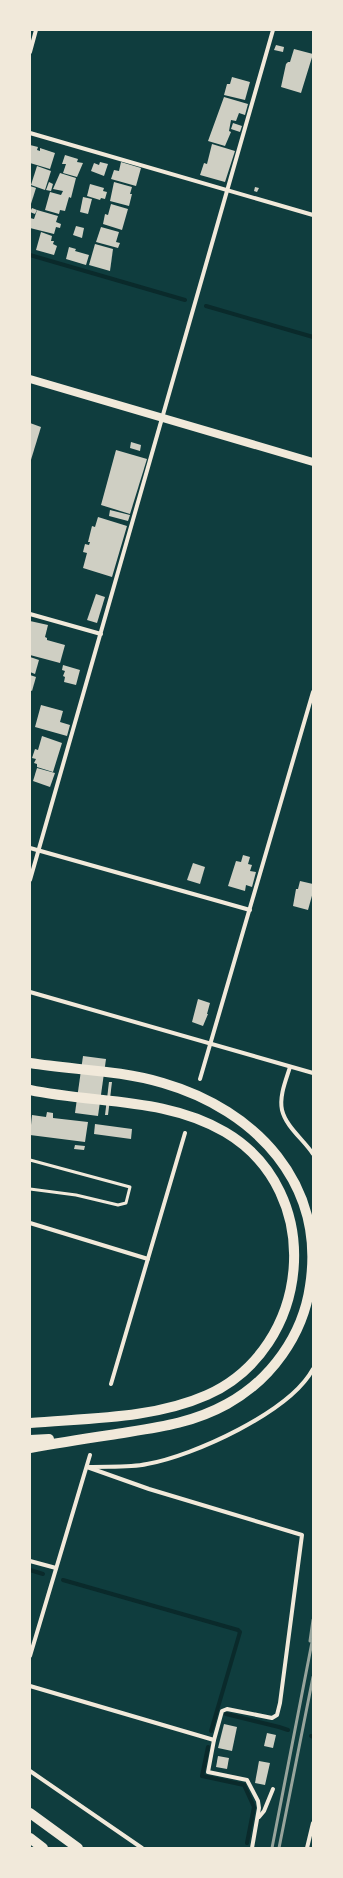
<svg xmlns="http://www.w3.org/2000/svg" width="343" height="1878" font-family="'PT Sans',sans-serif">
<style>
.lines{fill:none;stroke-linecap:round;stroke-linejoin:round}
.stream{stroke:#0a2a2b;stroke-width:4}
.building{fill:#cfcfc3}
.service{stroke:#f1e9da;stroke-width:3}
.minor{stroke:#f1e9da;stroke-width:4}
.secondary{stroke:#f1e9da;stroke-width:8}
.trunk{stroke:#f1e9da;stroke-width:10}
.motorway{stroke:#f1e9da;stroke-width:10}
.rail{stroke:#97a49c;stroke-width:3}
</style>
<rect width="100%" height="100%" fill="#0f3d3e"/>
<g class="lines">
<g class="stream">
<polyline points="30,255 185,300"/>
<polyline points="206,306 313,337"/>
<polyline points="30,1570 43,1574"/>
<polyline points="63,1580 238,1630 240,1632 211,1731"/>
<polyline points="226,1714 279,1727 288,1730"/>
<polyline points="311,1736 313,1737"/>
<polyline points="208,1747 202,1776 244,1785 254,1807 247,1843"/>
</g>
</g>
<g class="building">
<polygon points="276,45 284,47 283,52 274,50"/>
<polygon points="294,49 313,54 301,93 281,87 286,64 288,62 290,62"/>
<polygon points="232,77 250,82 245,100 224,95 227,84 230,84"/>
<polygon points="224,97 248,104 245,115 239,113 236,121 231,120 229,131 231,132 225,146 208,141"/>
<polygon points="233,123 242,126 240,132 231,129"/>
<polygon points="212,144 235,151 225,182 200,175 204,163 207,164"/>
<polygon points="30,145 38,147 37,150 40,151 40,148 55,153 50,169 30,163"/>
<polygon points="65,155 78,159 77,162 83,163 77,177 63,173 66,164 62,164"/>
<polygon points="100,162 108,164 104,176 91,171 94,163 99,165"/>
<polygon points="121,162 141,168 136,186 111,179 114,170 119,171"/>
<polygon points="37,166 51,171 45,190 31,185"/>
<polygon points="60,173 76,178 71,198 69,197 65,211 60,210 59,214 45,210 50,192 61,195 63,191 53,189"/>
<polygon points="49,182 53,184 51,191 46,190"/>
<polygon points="114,182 132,187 130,194 132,194 129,206 110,201"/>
<polygon points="90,184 104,188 103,191 107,192 105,199 101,198 100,200 87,196"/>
<polygon points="30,186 36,188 30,207"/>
<polygon points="255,187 259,188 257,192 254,191"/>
<polygon points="83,197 92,199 88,214 80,212"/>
<polygon points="111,204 128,209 122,230 103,224 105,214 108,215"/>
<polygon points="32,208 37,210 35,214 30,212"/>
<polygon points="37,210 58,216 56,222 61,224 60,228 56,227 54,234 30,228 30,218 34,219"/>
<polygon points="76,226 84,228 82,238 73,235"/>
<polygon points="101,227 119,232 116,242 120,243 118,248 96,242"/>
<polygon points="41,232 52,236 51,241 54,241 53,244 57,246 54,255 36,250"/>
<polygon points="95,244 113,249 110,271 89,265"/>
<polygon points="69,247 76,249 75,251 89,255 86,265 66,259"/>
<polygon points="30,423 41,427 30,463"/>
<polygon points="131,442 141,445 140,451 130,448"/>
<polygon points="116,450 147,459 130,514 101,505"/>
<polygon points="110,510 130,515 128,521 109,516"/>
<polygon points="98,517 127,526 112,577 83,568 87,553 83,552 85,544 89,545 90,542 88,542 92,526 95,527"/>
<polygon points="96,594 105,597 97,623 87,620"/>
<polygon points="30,621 48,625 45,637 47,638 47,640 65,645 60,663 30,655"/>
<polygon points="30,657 39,660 35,674 30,672"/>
<polygon points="63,665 80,670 76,685 64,682 65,677 63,676 65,671 62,670"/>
<polygon points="30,675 36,677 32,691 30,690"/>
<polygon points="41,705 63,711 60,722 70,725 67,736 35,727"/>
<polygon points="42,736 62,743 53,772 37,767 37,764 34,763 36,759 32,758 35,749 38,750"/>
<polygon points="37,768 55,773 50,787 33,781"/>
<polygon points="243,855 250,857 248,864 252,865 250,871 256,872 252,887 246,885 245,891 228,886 236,861 241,862"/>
<polygon points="193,863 205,867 200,884 187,880"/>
<polygon points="300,881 313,884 313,892 308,910 293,906 296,889 298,889"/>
<polygon points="198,999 210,1003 207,1014 208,1014 203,1026 192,1022"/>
<polygon points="83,1056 106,1059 98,1116 75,1113"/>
<polygon points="109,1082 112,1082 108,1115 105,1115"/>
<polygon points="47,1112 53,1113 53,1118 88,1122 85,1142 30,1135 32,1115 46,1117"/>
<polygon points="95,1124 132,1129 131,1139 94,1134"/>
<polygon points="75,1145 85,1146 84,1150 74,1149"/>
<polygon points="224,1724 237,1727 232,1751 218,1748"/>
<polygon points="267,1733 276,1735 273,1748 264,1746"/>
<polygon points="218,1756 229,1758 227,1769 216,1767"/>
<polygon points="259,1761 270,1763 265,1785 255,1783"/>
</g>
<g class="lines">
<polyline class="service" points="30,1160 130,1187 126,1203 118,1205 76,1195 30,1189"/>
<g class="minor">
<polyline points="30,52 36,30"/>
<polyline points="30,133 313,215"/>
<polyline points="30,614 101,634"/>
<polyline points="30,848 250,910"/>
<polyline points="30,880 273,30"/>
<polyline points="30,992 313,1073"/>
<path d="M290,1067C286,1080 279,1096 282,1110C286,1127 304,1140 313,1154"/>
<polyline points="200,1079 313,692"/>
<polyline points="30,1223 148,1259"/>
<polyline points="111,1384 185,1133"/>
<path d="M89,1467C108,1466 129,1468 147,1464C193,1456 290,1412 313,1369"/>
<polyline points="30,1561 56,1568"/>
<polyline points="30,1656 90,1455"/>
<polyline points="30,1686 214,1740 222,1711 227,1709 272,1718 277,1715 280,1703 302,1535 149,1489 87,1467"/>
<polyline points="214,1740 208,1772 247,1780 258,1801 259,1808 252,1848"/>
<polyline points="30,1771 142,1848"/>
<polyline points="259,1817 264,1811 273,1789"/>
<polyline points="307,1848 313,1823"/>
</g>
<polyline class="secondary" points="30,379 313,462"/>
<g class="trunk">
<polyline points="30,1813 78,1848"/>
<polyline points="30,1838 43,1848"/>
</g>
<g class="motorway">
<path d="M30,1063C74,1070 120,1070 163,1083C256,1110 326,1184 310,1286C303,1335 271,1380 227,1404C189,1425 152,1428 110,1435C83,1439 57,1443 30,1448"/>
<path d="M30,1090C96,1104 165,1097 225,1132C327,1192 312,1348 207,1395C153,1419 88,1418 30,1423"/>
<polyline points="30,1440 49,1439"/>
</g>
<g class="rail">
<polyline points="310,1641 313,1620"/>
<polyline points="272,1848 313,1637"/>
<polyline points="279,1848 313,1677"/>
</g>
</g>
<rect width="343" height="1878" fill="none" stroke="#f1e9da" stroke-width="62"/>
</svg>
